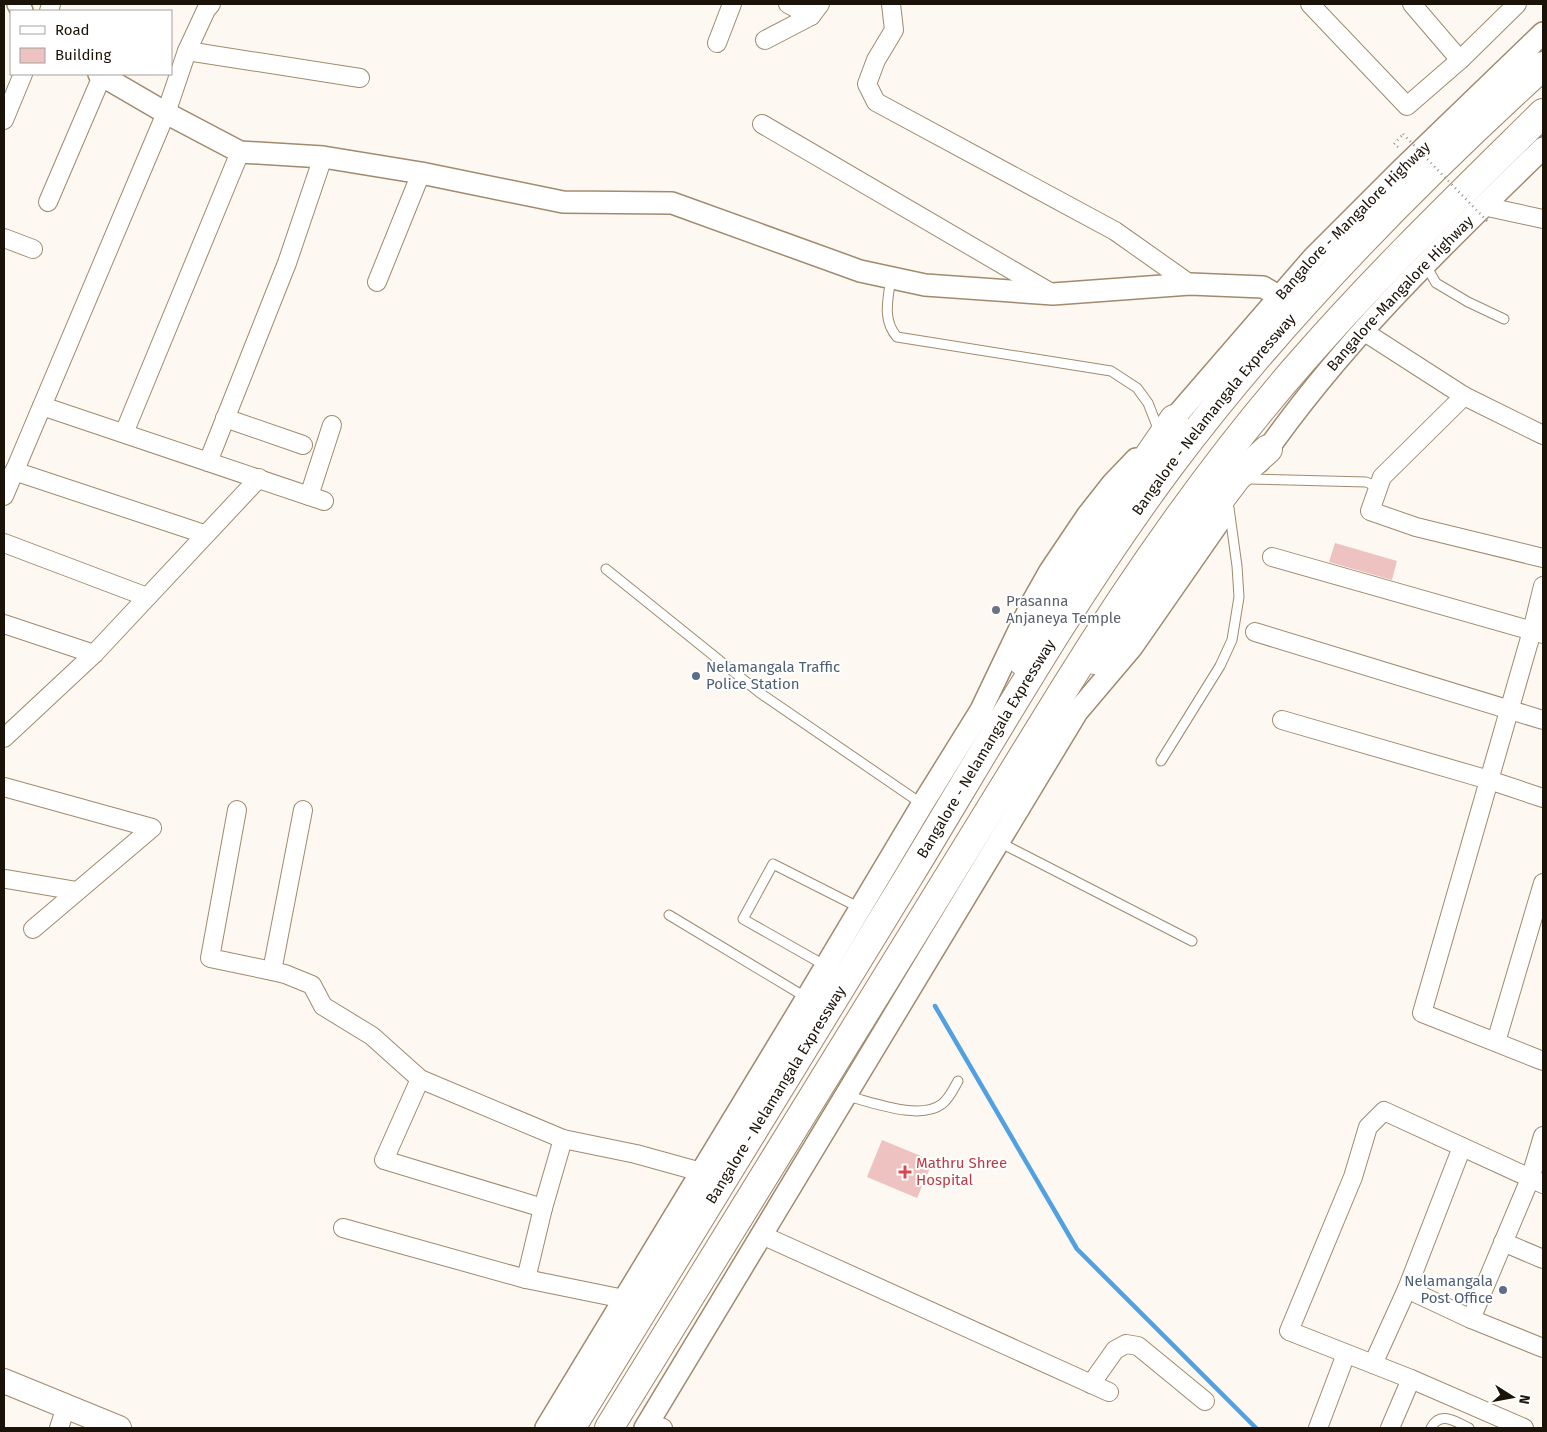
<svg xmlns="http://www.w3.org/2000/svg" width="1547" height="1432" font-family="'Fira Sans',sans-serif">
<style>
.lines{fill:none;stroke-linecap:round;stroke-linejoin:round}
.stream{stroke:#51a0e2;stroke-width:4.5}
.building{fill:#edc2c0}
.service-casing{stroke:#a18a6d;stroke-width:11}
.minor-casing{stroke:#a18a6d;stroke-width:20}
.tertiary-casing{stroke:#a18a6d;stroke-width:24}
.secondary-casing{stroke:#a18a6d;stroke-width:26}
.motorway-casing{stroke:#a18a6d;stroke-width:30}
.path{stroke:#958f86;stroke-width:2.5;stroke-dasharray:1 4;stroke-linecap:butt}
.service{stroke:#fff;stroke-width:9}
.minor{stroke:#fff;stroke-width:18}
.tertiary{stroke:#fff;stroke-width:21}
.secondary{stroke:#fff;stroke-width:24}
.motorway{stroke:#fff;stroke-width:28}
.path-bridge{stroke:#958f86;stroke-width:2.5;stroke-dasharray:1 4;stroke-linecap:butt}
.worship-dot{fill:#6b7280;stroke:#fff;stroke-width:2}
.service-dot{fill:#5c6f8a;stroke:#fff;stroke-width:2}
.health-dot{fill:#e0444e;stroke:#fff;stroke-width:2}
.labels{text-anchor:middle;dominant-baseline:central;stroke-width:4;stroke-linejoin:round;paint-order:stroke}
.street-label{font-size:15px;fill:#1c1308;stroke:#fff}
.worship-label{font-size:15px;fill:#5b616d;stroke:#fff;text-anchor:start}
.service-label{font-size:15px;fill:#4e5e75;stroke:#fff;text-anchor:start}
.health-label{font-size:15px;fill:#be3a42;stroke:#fff;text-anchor:start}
</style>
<rect width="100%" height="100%" fill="#fdf8f2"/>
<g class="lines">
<polyline class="stream" points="935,1006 1077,1249 1256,1428"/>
</g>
<g class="building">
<polygon points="1335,543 1397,561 1392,580 1329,562"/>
<polygon points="882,1140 933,1161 917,1198 867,1177"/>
</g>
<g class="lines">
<g class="service-casing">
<g id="service">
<polyline points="1425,264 1436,283 1468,302 1504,319"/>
<path d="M891,278C888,299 882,320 897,337L1111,371L1137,388L1148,403L1159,431"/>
<polyline points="1248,479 1366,482 1378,487"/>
<polyline points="606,569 760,693 922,804"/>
<polyline points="1161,761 1220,666 1232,640 1239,597 1237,566 1229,508"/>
<polyline points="999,842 1192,941"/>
<polyline points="669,915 807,998"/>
<polyline points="826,966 743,919 773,864 860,908"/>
<path d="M847,1096C872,1102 920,1121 942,1104C949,1099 954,1088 958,1081"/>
<path d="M1431,1428C1440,1410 1456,1422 1469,1428"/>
</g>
</g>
<g class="minor-casing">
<g id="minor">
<polyline points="788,4 811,16"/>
<polyline points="891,4 894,30 876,60 867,84 876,102 1115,231 1190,284"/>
<polyline points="1310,4 1407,106 1460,60 1517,4"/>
<polyline points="1412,4 1460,60"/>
<polyline points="49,11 51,4"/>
<polyline points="765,40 811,16 820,4"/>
<polyline points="717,43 732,4"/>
<polyline points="187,51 360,78"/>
<polyline points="4,120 23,74"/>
<polyline points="762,124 1053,294"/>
<polyline points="48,202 102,76"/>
<polyline points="1483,206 1543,219"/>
<polyline points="4,238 33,249"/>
<polyline points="377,282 421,173"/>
<polyline points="1363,331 1464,396 1543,435"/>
<polyline points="1464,396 1382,477 1370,511 1416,527 1543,558"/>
<polyline points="42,406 324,501"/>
<polyline points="225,418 303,445"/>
<polyline points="124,433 240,152"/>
<polyline points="208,462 287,263 323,157"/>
<polyline points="14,471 204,534"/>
<polyline points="4,496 166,113 187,51 206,10 211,4"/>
<polyline points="309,496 332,425"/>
<polyline points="4,543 147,597"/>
<polyline points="1272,557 1543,634"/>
<polyline points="1543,586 1532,631 1422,1013 1543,1061"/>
<polyline points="4,624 94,654"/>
<polyline points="1255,632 1543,720"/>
<polyline points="1282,720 1489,780 1543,798"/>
<polyline points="4,738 94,654 259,478"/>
<polyline points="4,787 152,828 33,929"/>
<polyline points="237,810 210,958 272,971"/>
<polyline points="303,810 272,971 285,974 312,985 323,1006 372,1036 420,1079 563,1139 636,1154 701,1172"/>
<polyline points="6,879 77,891"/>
<polyline points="1496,1042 1543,883"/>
<polyline points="420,1079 384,1160 543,1208"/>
<polyline points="343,1228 526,1279 624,1299"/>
<polyline points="762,1235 1109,1392"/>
<polyline points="1503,1242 1543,1259"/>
<polyline points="526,1279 543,1208 563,1139"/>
<polyline points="1407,1289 1471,1319 1543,1348"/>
<polyline points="1471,1319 1530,1179 1543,1136"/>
<polyline points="1373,1364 1407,1289 1462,1147"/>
<polyline points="1091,1384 1115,1350 1126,1344 1138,1346 1205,1401"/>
<polyline points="649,1422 663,1428"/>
<polyline points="59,1428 66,1407"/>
<polyline points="1318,1428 1346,1354"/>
<polyline points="1390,1428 1411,1379"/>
<polyline points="1524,1428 1411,1379 1289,1331 1353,1177 1368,1127 1384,1111 1543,1184"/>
</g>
</g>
<g class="tertiary-casing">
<g id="tertiary">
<polyline points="18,4 22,11"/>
<polyline points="99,74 166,113 240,152 323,157 421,173 563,202 672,203 860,271 925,285 1053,294 1190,284 1263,287 1280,297"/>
<path id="s1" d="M1164,430L1313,258L1400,171L1543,33"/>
<path id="s2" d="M1259,462C1339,345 1442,246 1543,148"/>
<polyline points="546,1428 802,1006 922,805 981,710 1032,603 1050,571 1087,516 1113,483 1136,459"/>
<polyline points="645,1428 1077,712 1132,647 1221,519"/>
</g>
</g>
<g class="secondary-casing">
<polyline id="secondary" points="4,1381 119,1428"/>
</g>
<g class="motorway-casing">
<g id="motorway">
<polyline points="1095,660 1114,642 1136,616 1176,558 1237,477 1268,449"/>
<polyline points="1022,661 1046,608 1067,575 1174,419"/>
<path id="s3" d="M571,1428C684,1243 799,1059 911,873C994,736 1073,596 1169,467C1278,321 1409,188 1543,66"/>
<path d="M609,1428L1066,686C1137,572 1214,461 1303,360C1379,273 1461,194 1543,113"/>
</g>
</g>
<polyline class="path" points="1398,147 1394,144 1403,134"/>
<use href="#service" class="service"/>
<use href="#minor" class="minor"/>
<use href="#tertiary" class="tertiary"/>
<use href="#secondary" class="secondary"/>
<use href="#motorway" class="motorway"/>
<polyline class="path-bridge" points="1403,134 1488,222"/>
</g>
<circle class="worship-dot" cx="996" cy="610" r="5"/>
<g class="service-dot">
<circle cx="696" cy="676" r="5"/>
<circle cx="1503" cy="1290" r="5"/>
</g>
<path class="health-dot" d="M902.5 1164.5h5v5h5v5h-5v5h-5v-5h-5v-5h5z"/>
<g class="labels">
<g class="street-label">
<text stroke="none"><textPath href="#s1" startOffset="282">Bangalore - Mangalore Highway</textPath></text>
<text stroke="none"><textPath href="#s2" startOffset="220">Bangalore-Mangalore Highway</textPath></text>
<text stroke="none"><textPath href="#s3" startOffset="1201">Bangalore - Nelamangala Expressway</textPath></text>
<text stroke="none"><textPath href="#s3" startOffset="796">Bangalore - Nelamangala Expressway</textPath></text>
<text stroke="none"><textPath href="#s3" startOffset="391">Bangalore - Nelamangala Expressway</textPath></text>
</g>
<g class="worship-label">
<text x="1006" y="601">Prasanna<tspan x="1006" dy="17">Anjaneya Temple</tspan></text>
</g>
<g class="service-label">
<text x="706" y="667">Nelamangala Traffic<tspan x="706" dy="17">Police Station</tspan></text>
<text x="1493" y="1281" text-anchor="end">Nelamangala<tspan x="1493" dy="17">Post Office</tspan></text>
</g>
<g class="health-label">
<text x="916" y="1163">Mathru Shree<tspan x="916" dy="17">Hospital</tspan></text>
</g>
</g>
<rect width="1547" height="1432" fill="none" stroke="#1c1308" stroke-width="10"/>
<rect x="10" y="10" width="162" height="65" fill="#ffffff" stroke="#a4a19c"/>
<rect x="20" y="26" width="25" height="8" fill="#ffffff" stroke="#a4a19c"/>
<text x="55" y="35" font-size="15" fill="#1c1308">Road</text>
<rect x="20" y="48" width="25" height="15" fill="#edc2c0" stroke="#a4a19c"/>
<text x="55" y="60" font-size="15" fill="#1c1308">Building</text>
<g transform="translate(1512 1397) rotate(101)" stroke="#ffffff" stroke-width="4" paint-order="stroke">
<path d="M0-4L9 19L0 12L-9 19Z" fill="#1c1308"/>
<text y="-8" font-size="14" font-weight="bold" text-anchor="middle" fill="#1c1308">N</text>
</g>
</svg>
